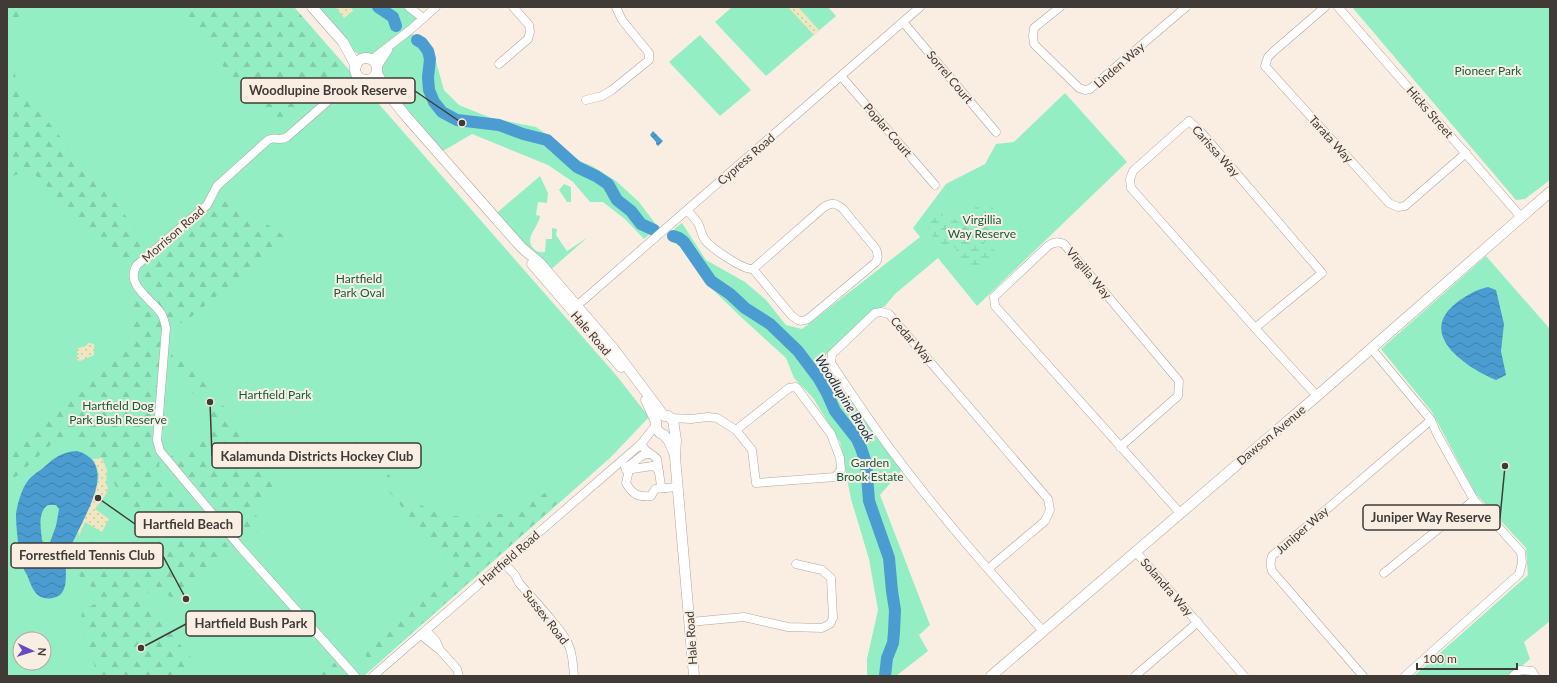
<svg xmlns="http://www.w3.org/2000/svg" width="1557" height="683" font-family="Lato,sans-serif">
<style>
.green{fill:#94eec4;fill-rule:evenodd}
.forest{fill:url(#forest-firs)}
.wetland{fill:url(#wetland-marsh)}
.sand{fill:url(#sand-dots)}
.water{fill:url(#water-waves);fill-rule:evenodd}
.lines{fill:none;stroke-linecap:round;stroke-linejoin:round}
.river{stroke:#4b9dd1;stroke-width:12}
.minor-casing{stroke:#b2a69b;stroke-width:9}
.major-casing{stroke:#b2a69b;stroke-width:11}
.minor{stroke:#fff;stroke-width:8}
.major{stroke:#fff;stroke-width:10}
.labels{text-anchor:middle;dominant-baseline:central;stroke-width:4;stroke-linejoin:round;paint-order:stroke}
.street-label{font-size:12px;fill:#403b37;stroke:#faeee2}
.park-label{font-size:12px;fill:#0f5c41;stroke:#faeee2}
.water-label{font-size:13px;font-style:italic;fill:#0e3248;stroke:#faeee2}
.leader{fill:none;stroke:#403b37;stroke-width:1.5}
.callout-dot{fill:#403b37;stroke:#faeee2;stroke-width:1.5}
.callout{fill:#faeee2;stroke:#403b37;stroke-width:1.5}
.callout-label{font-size:13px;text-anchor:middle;font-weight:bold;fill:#403b37}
</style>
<defs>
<pattern id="forest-firs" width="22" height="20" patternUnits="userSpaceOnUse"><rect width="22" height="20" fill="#94eec4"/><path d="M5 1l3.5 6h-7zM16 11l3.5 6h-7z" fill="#81cda9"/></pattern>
<pattern id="wetland-marsh" width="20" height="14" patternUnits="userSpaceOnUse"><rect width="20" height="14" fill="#94eec4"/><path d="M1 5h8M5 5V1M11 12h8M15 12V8" fill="none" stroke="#81cda9"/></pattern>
<pattern id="sand-dots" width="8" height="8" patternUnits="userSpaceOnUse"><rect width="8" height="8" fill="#f0e7c1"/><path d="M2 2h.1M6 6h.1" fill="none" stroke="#cfc7a6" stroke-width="1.8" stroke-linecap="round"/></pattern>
<pattern id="water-waves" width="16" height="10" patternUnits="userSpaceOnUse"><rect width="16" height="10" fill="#4b9dd1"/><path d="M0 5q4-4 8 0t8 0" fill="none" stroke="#4081aa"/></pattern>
</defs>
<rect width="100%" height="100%" fill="#faeee2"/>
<g class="green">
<path d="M7,7H294L616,375L649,417L611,457L364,676H7ZM20,639H44V663H20Z"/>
<polygon points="312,7 409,7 423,18 410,31 436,62 444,90 459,105 491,118 536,127 558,142 573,158 592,166 616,181 639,202 658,227 644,239 626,220 603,202 590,202 573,182 548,165 472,134 438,154 405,115 375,62 368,59 364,59 343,42"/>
<polygon points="732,7 828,7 836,16 766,76 715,22"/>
<polygon points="1352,7 1550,7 1550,180 1525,199 1516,200"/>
<polygon points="700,35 751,90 720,116 669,62"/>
<polygon points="1065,93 1127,162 977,306 938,258 895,294 885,306 874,311 827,353 825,358 902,470 880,495 930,625 919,635 928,651 896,676 867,676 867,659 878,610 869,559 851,499 840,442 813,398 794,378 786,358 741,317 706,283 690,260 674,229 682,223 706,260 745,282 766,300 786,325 802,329 920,237 913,228 946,184 985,164 996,144 1014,142"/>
<path d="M540,176L548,193L547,203L538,202L536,215L540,216C539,227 524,237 533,248C537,252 540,253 545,252L546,239H552V228L557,229L556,235L567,251L588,237L548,272L493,216Z"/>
<polygon points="564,184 571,187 571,202 567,202 559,190"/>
<polygon points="1486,256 1550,329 1550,621 1524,642 1530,659 1510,676 1414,676 1528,575 1526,548 1475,493 1432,412 1381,349"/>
</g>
<g class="forest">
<polygon points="7,7 25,7 15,22 9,58 20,88 149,244 127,269 113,251 30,170 7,178"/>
<polygon points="187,7 294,7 347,69 280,131 229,82 215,46 195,25 187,14"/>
<polygon points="218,197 239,211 258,218 287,238 185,322 168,326 139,285 135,276 139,266 204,215"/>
<path d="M129,280L150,303L163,326L159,470L172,486L186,496L233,552L211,568L201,580L177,602L156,586L141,598L193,660L182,676H98L80,622L83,610L99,602L101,596C93,585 83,585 77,572L84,554V544L90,537L97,538L101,545V558L110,562L129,551L137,545L139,535L136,524L125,509L111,475L84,439L56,440L7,485V454L129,345Z"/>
<polygon points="174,346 209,389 198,399 168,366"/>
<polygon points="221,403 270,463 290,448 267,467 283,486 253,512 265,526 240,547 167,460 215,421 209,413"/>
<path d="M377,440C379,448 380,457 383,464C392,484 411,501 431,510C459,522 506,518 532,502C537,499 542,495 547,491L561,500L371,669L362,644L453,569L347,441Z"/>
<polygon points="334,662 344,676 319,676"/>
</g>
<path class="wetland" d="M981,204C985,204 990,205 993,208C1000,214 1000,233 995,240L985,241L984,244L985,247L994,248C994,253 993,259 989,263C980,272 967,269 960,258C958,255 957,250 954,247C950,243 947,245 942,244C935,243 929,232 927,226L928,220L938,210L943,211V217L946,218C954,220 966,220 971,213C974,209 975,206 981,204Z"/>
<g class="sand">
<polygon points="336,7 351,7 353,11 344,18"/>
<polygon points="788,7 798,7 819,30 814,35"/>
<polygon points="88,343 94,344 94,355 80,361 77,360 77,355 79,355 77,352 78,348 86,346"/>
<polygon points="102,458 107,470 106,484 108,488 106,494 95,509 109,519 102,532 85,522 79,536 76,529 90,501 95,495 99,477 97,468 93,459"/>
</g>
<g class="water">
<polygon points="653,131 663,141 658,146 656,144 656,142 650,135"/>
<path d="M1488,287L1496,290L1504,324L1501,351L1506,375L1496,380C1467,368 1417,335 1455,304C1465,296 1475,290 1488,287Z"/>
<path d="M77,451C126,465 73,530 67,558C64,569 69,585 61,594C56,599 45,600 39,596C33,592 30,582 27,575C25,572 23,568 22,564C19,555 16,526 16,516C16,508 22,488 27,482C31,476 38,472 43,468C54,458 61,452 77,451ZM48,505H56L59,509L56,526L50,542H43L42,540C41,529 37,512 48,505Z"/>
</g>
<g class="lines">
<g class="river">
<polyline points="378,7 393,17 396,26"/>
<polyline points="417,40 422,43 428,51 430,59 428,77 429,90 434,102 442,112 457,120 499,125 523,134 547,140 577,167 596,176 608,184 617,200 631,211 641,224 654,230"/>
<polyline points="673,236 679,238 684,242 711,281 730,294 745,308 770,324 798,351 819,379 827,393 835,411 857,439 861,448 866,463 869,501 889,558 892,591 895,610 894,632 893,643 887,658 885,676"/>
</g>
<g class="minor-casing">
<g id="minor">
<polyline points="409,7 423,18"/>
<polyline points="1060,7 1034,28 1033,36 1034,44 1079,88 1085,90 1090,89 1186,7"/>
<polyline points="1325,7 1274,51 1268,57 1265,66 1389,203 1398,207 1405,206 1466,153"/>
<polyline points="1338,7 1521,217"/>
<polyline points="903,22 996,132"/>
<polyline points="371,60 410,30 436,7"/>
<polyline points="499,64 528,39 530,32 529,25 513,7"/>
<polyline points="377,67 388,50"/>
<polyline points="841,76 935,185"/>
<path d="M344,87L287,137C279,142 276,136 268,140L217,186L207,205L137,265C124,284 151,299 161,313C164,318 165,323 166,328L157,440L160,451L240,547L355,676"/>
<polyline points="586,100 602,96 612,90 649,60 649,53 622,20 616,7"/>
<path d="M687,210C691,215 696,219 699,225C701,230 702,236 705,240C711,248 743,270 753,269L791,315C797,320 800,323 808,319L875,263C879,259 878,254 876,249L843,209C836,203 832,202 824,207L753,269"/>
<polyline points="572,310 920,7"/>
<polyline points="1255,328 1322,273 1201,132 1189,121 1133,171 1130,179 1131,188 1255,328 1317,396"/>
<polyline points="1371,348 1431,420 1437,434 1474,500 1521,552 1522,563 1519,574 1405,676"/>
<polyline points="671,418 691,419 708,417 717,418 736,430 752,450 756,483 835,477 841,470 840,458 831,434 796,387 789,388 736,430"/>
<path d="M641,444C647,455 651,452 657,459L661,486L665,488L678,487"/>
<path d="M1120,447L1178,396L1179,381L1064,244C1058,241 1053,242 1048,246L994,297L995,306L1180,513"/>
<path d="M630,466L626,483C633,495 638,497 651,496L655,489L665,488"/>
<path d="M625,467C635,465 639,453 649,454"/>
<polyline points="626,470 652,466 656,467 659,472"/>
<polyline points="1136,552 1244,676"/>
<path d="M504,563L515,575L519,583C531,597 564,631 569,646C573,655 573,666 574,676"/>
<path d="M988,569L1045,521L1050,510L1048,499L889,314L881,312L875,313L832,354L831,363C852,394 872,425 895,455C941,517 992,574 1043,631"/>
<polyline points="1384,573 1474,500"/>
<polyline points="690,622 744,617 788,627 822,628 830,624 833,618 831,578 822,570 796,564"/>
<polyline points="426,630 436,641 440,650 457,669 459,676"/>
<polyline points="421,635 437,648"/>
<polyline points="373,676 641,444 656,425"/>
<polyline points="1135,676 1198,622"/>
<path d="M1363,676L1272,571C1270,566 1270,562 1272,556L1431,420"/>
<polyline points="1513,676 1520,670 1532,671 1535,676"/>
</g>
</g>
<g class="major-casing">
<g id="major">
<polyline points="312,7 343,42 356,66"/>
<circle cx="366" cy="69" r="11"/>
<polyline points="377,73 388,94 405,115 491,213 522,248 540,263 613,348 664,416 668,416 673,420 676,440 675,457 694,676"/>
<polyline points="532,264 621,367"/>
<polyline points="646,400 656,422 656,428 660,433 664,435 669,441 674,453"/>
<polyline points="991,676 1317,396 1550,192"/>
</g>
</g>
<use href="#minor" class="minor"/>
<use href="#major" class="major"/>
</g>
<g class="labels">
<g class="street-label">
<text transform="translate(1119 65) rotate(-41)">Linden Way</text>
<text transform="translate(950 77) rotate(50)">Sorrel Court</text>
<text transform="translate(1430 112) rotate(49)">Hicks Street</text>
<text transform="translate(888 130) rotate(49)">Poplar Court</text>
<text transform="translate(1331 139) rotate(48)">Tarata Way</text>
<text transform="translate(1216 151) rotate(48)">Carissa Way</text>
<text transform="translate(746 159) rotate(-41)">Cypress Road</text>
<text transform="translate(173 234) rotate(-41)">Morrison Road</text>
<text transform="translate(1089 273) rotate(50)">Virgilia Way</text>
<text transform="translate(591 333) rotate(49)">Hale Road</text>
<text transform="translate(912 340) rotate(49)">Cedar Way</text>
<text transform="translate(1271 435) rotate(-40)">Dawson Avenue</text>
<text transform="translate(1302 530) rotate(-41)">Juniper Way</text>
<text transform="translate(509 558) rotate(-41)">Hartfield Road</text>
<text transform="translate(1167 587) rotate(49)">Solandra Way</text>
<text transform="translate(546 617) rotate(52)">Sussex Road</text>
<text transform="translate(691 638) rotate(-94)">Hale Road</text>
</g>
<g class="park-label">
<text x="1488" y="70">Pioneer Park</text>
<text x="982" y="219">Virgillia<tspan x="982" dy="14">Way Reserve</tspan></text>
<text x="359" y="278">Hartfield<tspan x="359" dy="14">Park Oval</tspan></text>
<text x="275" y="394">Hartfield Park</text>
<text x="118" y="405">Hartfield Dog<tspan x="118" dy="14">Park Bush Reserve</tspan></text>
<text x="870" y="462">Garden<tspan x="870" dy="14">Brook Estate</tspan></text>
</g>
<g class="water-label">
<text transform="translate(845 398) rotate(58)">Woodlupine Brook</text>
</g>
</g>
<path class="leader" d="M462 123L415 91M210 402L212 456M1505 466L1500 518M98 498L135 524M186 599L163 556M141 648L186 624"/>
<g class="callout-dot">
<circle cx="462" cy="123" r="4"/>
<circle cx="210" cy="402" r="4"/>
<circle cx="1505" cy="466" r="4"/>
<circle cx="98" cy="498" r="4"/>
<circle cx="186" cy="599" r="4"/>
<circle cx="141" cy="648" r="4"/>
</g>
<g class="callout">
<rect x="241" y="78" width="174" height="25" rx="4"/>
<rect x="212" y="443" width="209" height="25" rx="4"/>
<rect x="1363" y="505" width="137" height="25" rx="4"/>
<rect x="135" y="512" width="107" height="25" rx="4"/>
<rect x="11" y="543" width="152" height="25" rx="4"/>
<rect x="186" y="611" width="129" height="25" rx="4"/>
</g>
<g class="callout-label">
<text x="328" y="95">Woodlupine Brook Reserve</text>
<text x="317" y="461">Kalamunda Districts Hockey Club</text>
<text x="1431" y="522">Juniper Way Reserve</text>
<text x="188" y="529">Hartfield Beach</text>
<text x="87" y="560">Forrestfield Tennis Club</text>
<text x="251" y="628">Hartfield Bush Park</text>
</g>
<rect width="1557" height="683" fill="none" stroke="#403b37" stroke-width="16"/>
<g transform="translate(32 651) rotate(94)"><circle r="19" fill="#faeee2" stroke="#b0a69e"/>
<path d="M0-3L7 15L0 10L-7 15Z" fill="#6749c1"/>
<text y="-6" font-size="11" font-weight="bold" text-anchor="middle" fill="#403b37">N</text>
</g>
<path d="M1417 663v6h100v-6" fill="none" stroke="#403b37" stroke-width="2"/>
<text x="1423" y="663" font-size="12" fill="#403b37" stroke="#faeee2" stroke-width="3" paint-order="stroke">100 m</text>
</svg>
